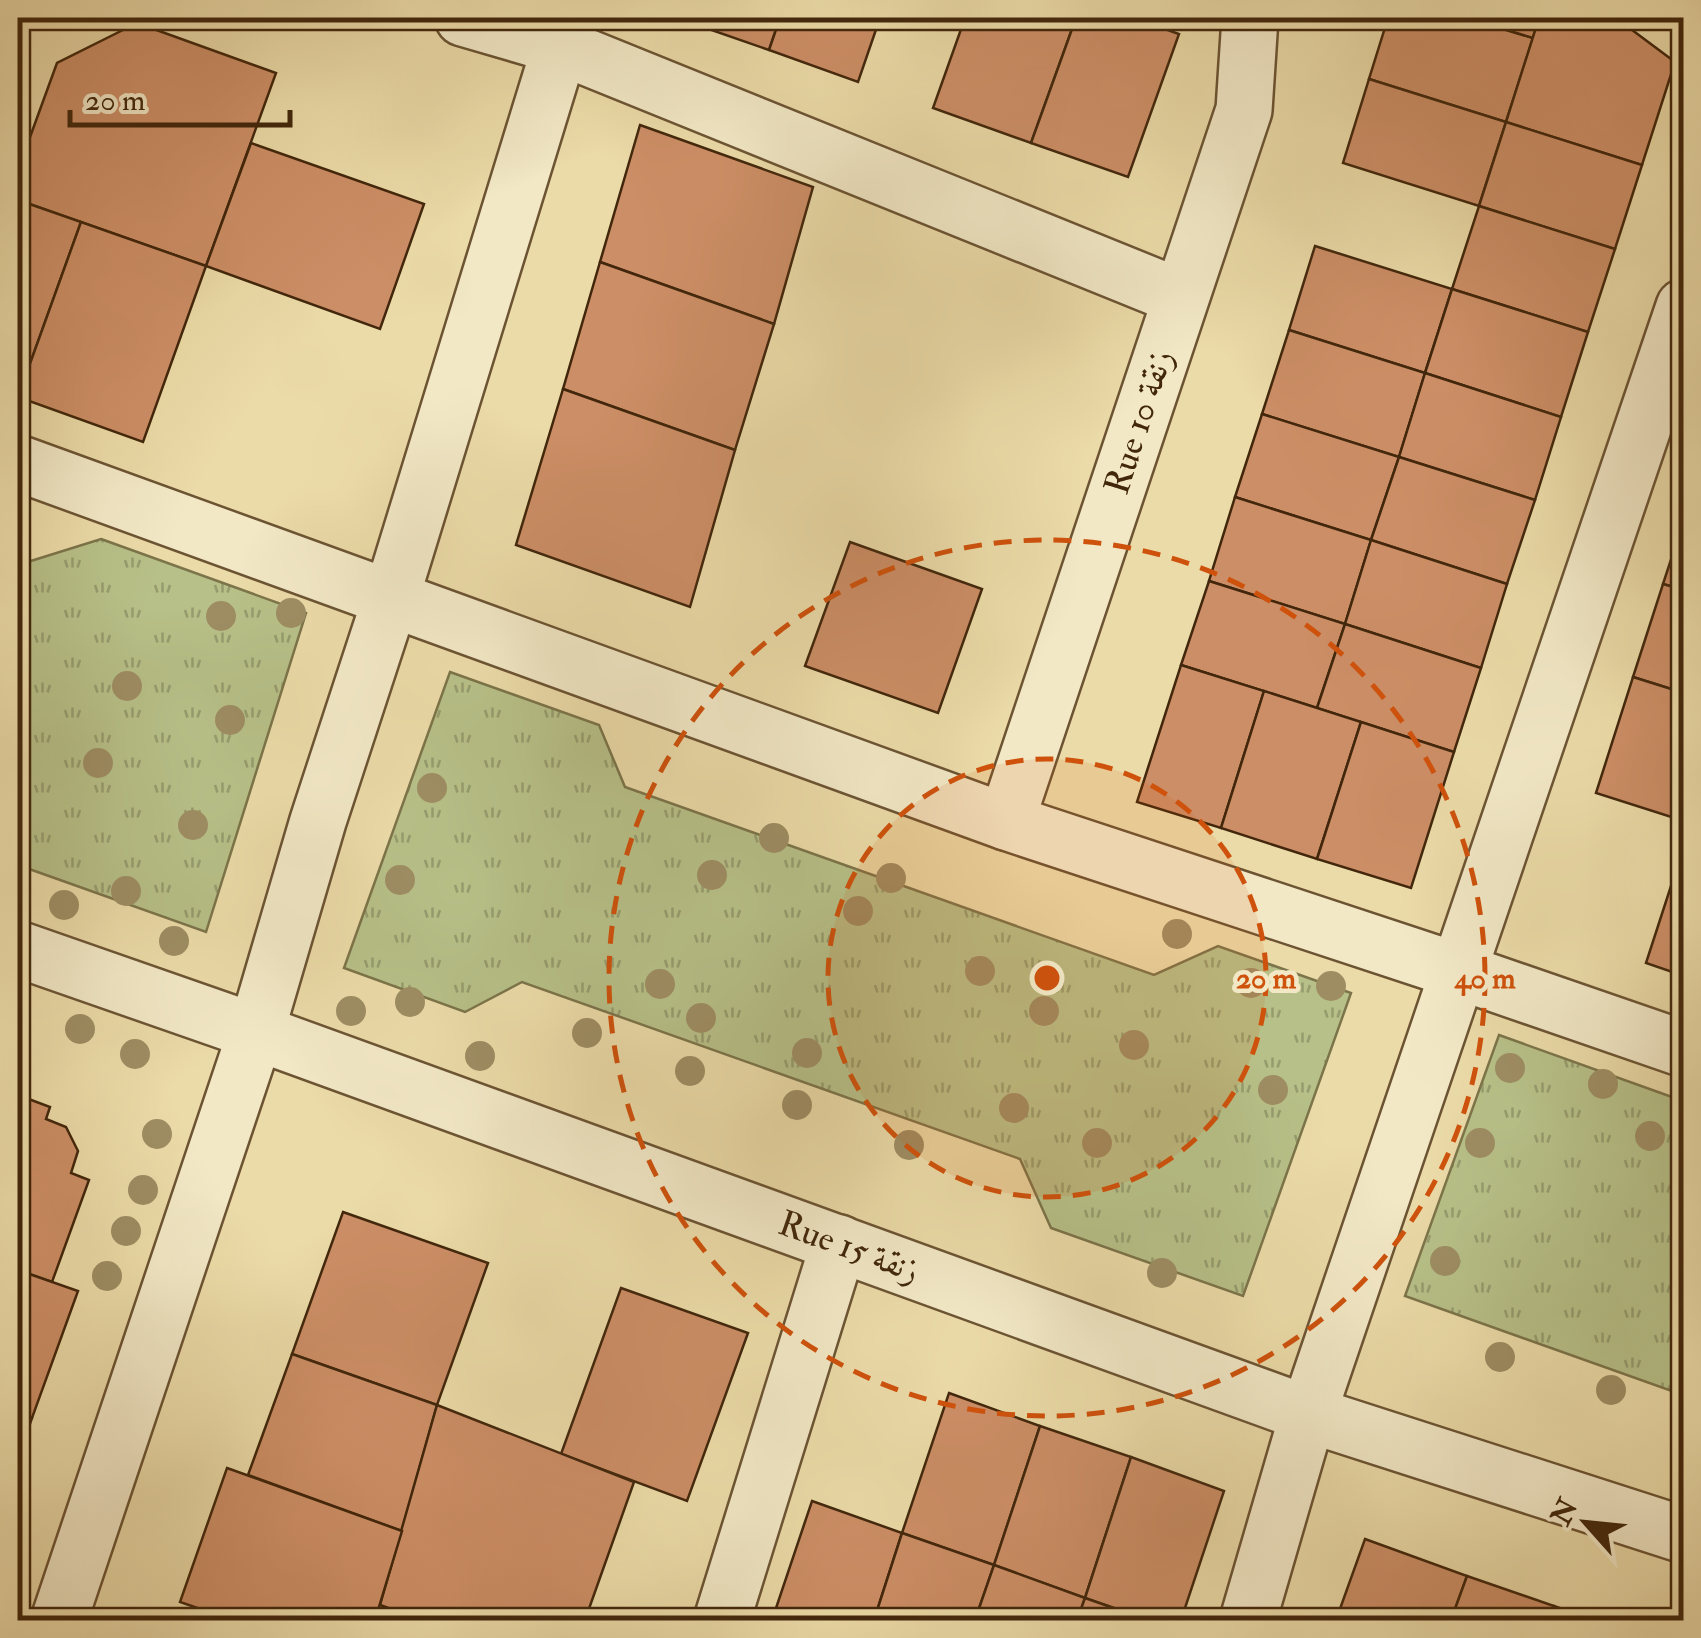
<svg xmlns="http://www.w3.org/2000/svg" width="1701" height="1638" font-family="'IM FELL Double Pica',Amiri,serif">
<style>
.park{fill:url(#park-tufts);stroke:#7c744a;stroke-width:2.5}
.building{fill:#cc8e66;stroke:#42270c;stroke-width:2.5}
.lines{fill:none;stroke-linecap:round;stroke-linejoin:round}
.minor-casing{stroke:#6c5433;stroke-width:60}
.minor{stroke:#f2e8c6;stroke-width:55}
.tree{fill:#9e8d63}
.ring{fill:none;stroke:#cf520c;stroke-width:5;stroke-dasharray:18 12}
.labels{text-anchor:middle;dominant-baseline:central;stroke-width:9;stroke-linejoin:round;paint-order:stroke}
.street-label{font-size:35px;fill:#42270c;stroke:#f2e8c6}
.centre{fill:#cf520c;stroke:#f2e8c6;stroke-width:5}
.ring-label{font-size:30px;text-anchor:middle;font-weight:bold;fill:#cf520c;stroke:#f2e8c6;stroke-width:9;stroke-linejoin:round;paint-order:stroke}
</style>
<defs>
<pattern id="park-tufts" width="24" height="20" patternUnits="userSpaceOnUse" patternTransform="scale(2.5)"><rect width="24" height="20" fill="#b7c088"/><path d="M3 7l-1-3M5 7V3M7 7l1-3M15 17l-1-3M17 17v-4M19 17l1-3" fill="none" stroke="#969c6e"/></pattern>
</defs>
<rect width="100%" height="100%" fill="#ebdba8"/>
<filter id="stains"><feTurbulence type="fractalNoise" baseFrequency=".002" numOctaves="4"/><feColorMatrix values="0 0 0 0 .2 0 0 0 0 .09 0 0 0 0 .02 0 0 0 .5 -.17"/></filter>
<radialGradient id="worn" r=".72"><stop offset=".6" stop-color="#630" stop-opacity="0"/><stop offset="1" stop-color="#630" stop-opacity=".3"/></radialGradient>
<g class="park">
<polygon points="101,539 306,613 206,932 18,865 18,565"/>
<polygon points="450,672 599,725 625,787 1154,975 1218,946 1351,993 1243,1296 1051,1228 1020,1159 522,982 465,1012 344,968"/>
<polygon points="1499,1035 1683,1101 1683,1395 1405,1296"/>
</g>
<g class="building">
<polygon points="677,18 780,18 769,50"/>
<polygon points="780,18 880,18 858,82 769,50"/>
<polygon points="965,18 1076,18 1031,143 933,108"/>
<polygon points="1076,18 1134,18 1179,34 1128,177 1031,143"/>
<polygon points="1388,18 1467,18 1533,38 1506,122 1369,79"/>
<polygon points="1467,18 1539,18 1533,38"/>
<polygon points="1539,18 1616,18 1675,62 1642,165 1506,122"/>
<polygon points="137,23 276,73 206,266 18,200 18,170 57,63"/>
<polygon points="1369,79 1506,122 1479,206 1343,163"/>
<polygon points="1506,122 1642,165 1615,249 1479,206"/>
<polygon points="640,125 813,187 774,324 600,262"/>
<polygon points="251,143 424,204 380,329 206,266"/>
<polygon points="18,200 81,222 18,397"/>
<polygon points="1479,206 1615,249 1588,332 1452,289"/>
<polygon points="81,222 206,266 143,442 18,397"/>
<polygon points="1315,246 1452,289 1425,373 1289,330"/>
<polygon points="600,262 774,324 735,450 563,389"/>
<polygon points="1452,289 1588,332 1561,417 1425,373"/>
<polygon points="1289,330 1425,373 1399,457 1262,414"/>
<polygon points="1425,373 1561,417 1535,500 1399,457"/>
<polygon points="563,389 735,450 690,607 516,545"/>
<polygon points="1262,414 1399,457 1371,540 1235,497"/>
<polygon points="1399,457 1535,500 1507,584 1371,540"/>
<polygon points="1235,497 1371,540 1345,624 1209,581"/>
<polygon points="1684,520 1684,590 1663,584"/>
<polygon points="1371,540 1507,584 1481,668 1345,624"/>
<polygon points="850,542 982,589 938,713 805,666"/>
<polygon points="1209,581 1345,624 1317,708 1181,665"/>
<polygon points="1663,584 1684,590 1684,693 1633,677"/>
<polygon points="1345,624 1481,668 1454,752 1317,708"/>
<polygon points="1181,665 1264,691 1221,828 1137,802"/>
<polygon points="1633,677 1684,693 1684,821 1596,793"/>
<polygon points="1264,691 1361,722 1317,859 1221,828"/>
<polygon points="1361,722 1454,752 1411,888 1317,859"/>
<polygon points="1684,846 1684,976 1646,963"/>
<polygon points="18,1095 50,1107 46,1119 66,1127 78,1151 71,1173 89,1180 52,1282 18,1270"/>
<polygon points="343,1212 488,1263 437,1405 292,1354"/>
<polygon points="18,1270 78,1291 32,1418 18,1413"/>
<polygon points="621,1288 748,1333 687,1501 561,1454"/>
<polygon points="292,1354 437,1405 402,1531 248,1475"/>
<polygon points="949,1393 1040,1426 994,1565 902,1533"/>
<polygon points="437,1405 634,1482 585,1620 422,1620 380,1605"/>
<polygon points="18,1413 32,1418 18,1459"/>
<polygon points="1040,1426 1131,1457 1085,1598 994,1565"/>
<polygon points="1131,1457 1224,1491 1181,1620 1148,1620 1085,1598"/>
<polygon points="227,1468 402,1531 375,1620 232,1620 180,1602"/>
<polygon points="812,1501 902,1533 874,1620 772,1620"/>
<polygon points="902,1533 994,1565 975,1620 874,1620"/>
<polygon points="1365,1539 1467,1576 1451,1620 1336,1620"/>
<polygon points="994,1565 1085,1598 1077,1620 975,1620"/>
<polygon points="1467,1576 1554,1606 1549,1620 1451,1620"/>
<polygon points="1085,1598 1148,1620 1077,1620"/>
<polygon points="1554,1606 1594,1620 1549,1620"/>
</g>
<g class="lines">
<g class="minor-casing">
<g id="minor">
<polyline points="463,18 559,46 1180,297"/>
<polyline points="18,463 1006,822 1458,971 1684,1049"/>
<polyline points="1006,822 1244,110 1250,18"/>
<polyline points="18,949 256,1032 1308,1414 1684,1535"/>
<polyline points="59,1620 256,1032 318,821 391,598 569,18"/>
<polyline points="722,1620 839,1243"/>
<polyline points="1248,1620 1308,1414 1684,307"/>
</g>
</g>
<use href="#minor" class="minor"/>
</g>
<g class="tree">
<circle cx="291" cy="613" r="15"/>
<circle cx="221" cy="616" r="15"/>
<circle cx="127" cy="686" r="15"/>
<circle cx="230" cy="720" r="15"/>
<circle cx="98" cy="763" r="15"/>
<circle cx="432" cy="788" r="15"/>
<circle cx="193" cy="825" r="15"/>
<circle cx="774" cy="838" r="15"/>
<circle cx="712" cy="875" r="15"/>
<circle cx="891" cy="878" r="15"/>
<circle cx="400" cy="880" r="15"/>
<circle cx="126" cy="891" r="15"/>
<circle cx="64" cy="905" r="15"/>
<circle cx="858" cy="911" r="15"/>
<circle cx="1177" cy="934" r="15"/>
<circle cx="174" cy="941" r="15"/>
<circle cx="980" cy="971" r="15"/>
<circle cx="1251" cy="983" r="15"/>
<circle cx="660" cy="984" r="15"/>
<circle cx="1331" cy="986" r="15"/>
<circle cx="410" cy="1002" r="15"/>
<circle cx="351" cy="1011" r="15"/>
<circle cx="1044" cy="1011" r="15"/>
<circle cx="701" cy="1018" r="15"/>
<circle cx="80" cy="1029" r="15"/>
<circle cx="587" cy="1033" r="15"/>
<circle cx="1134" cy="1045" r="15"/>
<circle cx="807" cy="1053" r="15"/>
<circle cx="135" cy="1054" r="15"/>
<circle cx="480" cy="1056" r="15"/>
<circle cx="1510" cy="1068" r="15"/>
<circle cx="690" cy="1071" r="15"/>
<circle cx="1603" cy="1084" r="15"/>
<circle cx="1273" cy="1090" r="15"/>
<circle cx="797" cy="1105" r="15"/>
<circle cx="1014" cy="1108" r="15"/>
<circle cx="157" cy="1134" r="15"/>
<circle cx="1650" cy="1136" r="15"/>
<circle cx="1097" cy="1143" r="15"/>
<circle cx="1480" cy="1143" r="15"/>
<circle cx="909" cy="1145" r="15"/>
<circle cx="143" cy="1190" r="15"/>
<circle cx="126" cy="1231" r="15"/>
<circle cx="1445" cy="1261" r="15"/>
<circle cx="1162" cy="1273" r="15"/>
<circle cx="107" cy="1276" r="15"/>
<circle cx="1500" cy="1357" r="15"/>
<circle cx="1611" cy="1390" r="15"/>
</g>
<circle cx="1047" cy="978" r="219" fill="#cf520c" fill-opacity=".12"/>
<g class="ring">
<circle cx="1047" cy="978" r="219"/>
<circle cx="1047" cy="978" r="438"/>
</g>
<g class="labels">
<g class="street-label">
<text transform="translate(1139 422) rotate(-72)">Rue 10 زنقة</text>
<text transform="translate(849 1247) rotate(20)">Rue 15 زنقة</text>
</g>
</g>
<circle cx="1047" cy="978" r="15" class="centre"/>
<g class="ring-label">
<text x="1266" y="988">20 m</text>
<text x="1485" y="988">40 m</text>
</g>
<rect width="1701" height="1638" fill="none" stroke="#ebdba8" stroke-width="60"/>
<rect x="20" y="20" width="1661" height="1598" fill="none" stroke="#42270c" stroke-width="5"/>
<rect x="30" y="30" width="1641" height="1578" fill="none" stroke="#42270c" stroke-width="2.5"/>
<g transform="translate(1586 1523) rotate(297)" stroke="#f2e8c6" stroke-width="8" paint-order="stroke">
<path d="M0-8L18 38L0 25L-18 38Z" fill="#42270c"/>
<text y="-15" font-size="28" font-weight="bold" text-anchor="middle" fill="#42270c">N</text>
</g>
<path d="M70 110v15h220v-15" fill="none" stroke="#42270c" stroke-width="5"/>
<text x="85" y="110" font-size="30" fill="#42270c" stroke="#f2e8c6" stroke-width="8" paint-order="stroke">20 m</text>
<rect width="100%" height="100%" filter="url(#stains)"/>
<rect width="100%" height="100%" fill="url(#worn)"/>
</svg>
